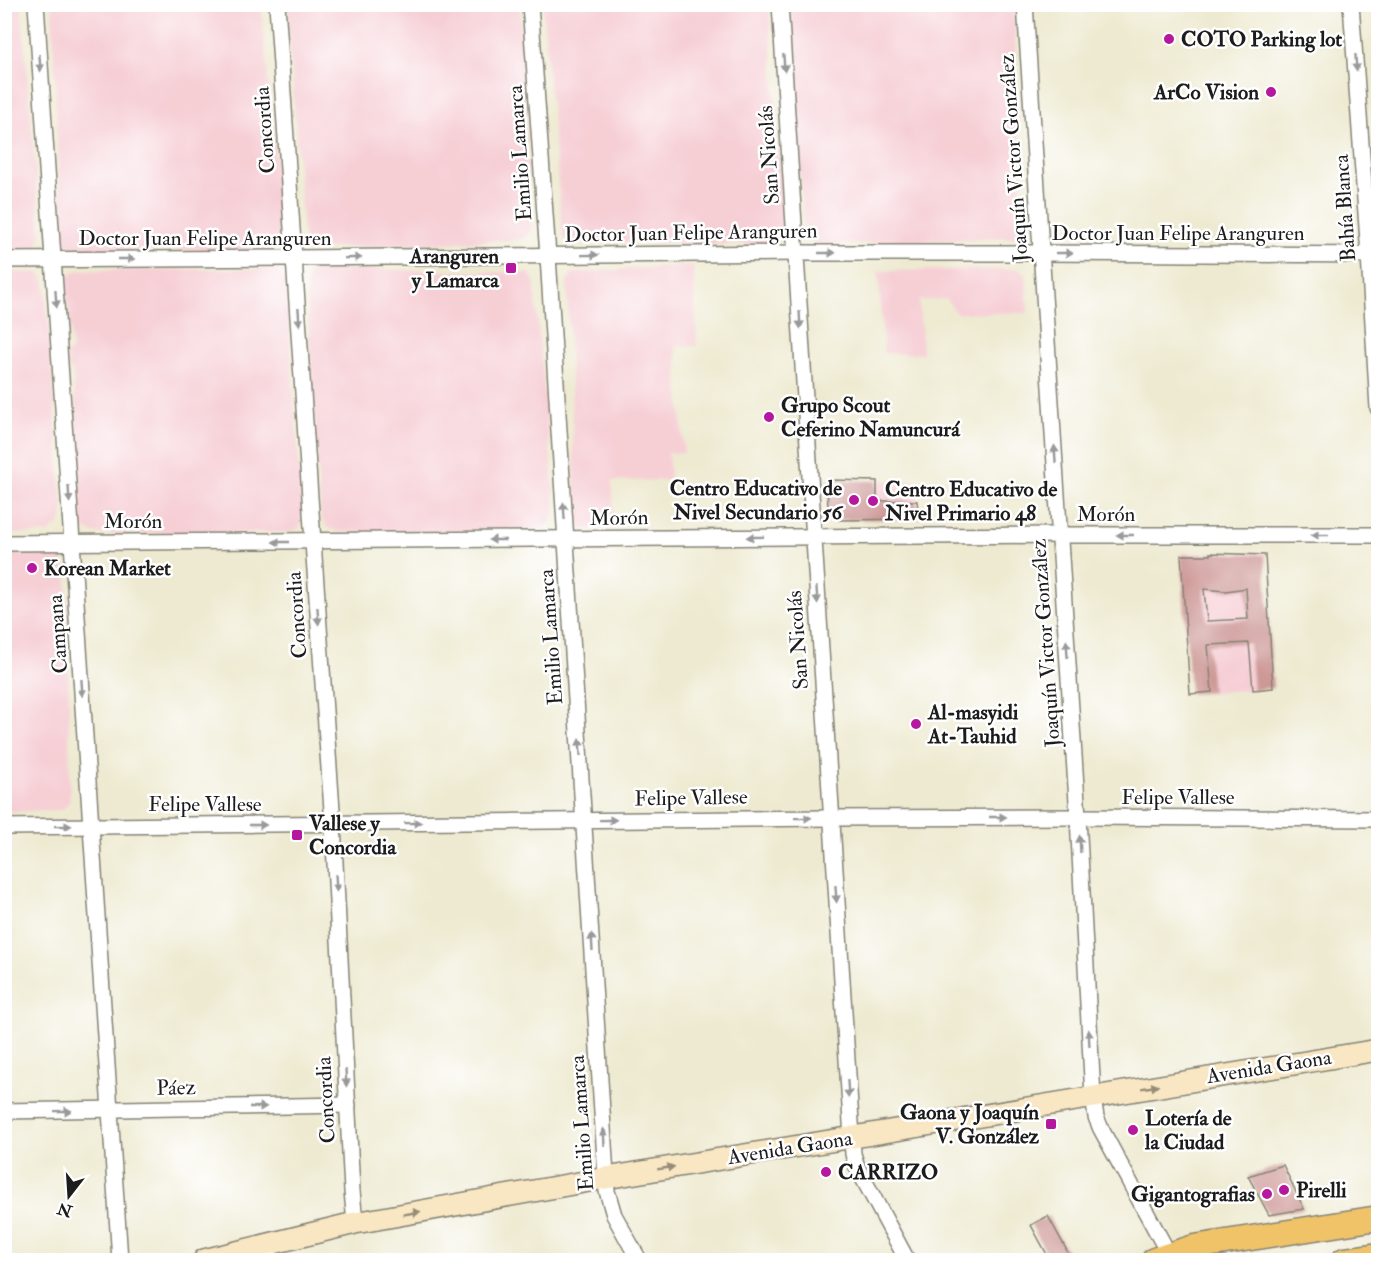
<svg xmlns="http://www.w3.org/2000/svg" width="1383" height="1265" font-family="'IM FELL Double Pica',serif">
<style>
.built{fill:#f6cfd5}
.building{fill:#cd9997;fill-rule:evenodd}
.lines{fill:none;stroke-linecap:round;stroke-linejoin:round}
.minor-casing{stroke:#858376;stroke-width:18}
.secondary-casing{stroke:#858376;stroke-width:24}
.primary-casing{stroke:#858376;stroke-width:27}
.minor{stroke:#fff;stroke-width:15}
.secondary{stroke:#f9e7c3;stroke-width:21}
.primary{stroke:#f0c369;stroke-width:24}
.oneway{fill:#999}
.oneway2{fill:#968c78}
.poi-dot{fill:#b5179e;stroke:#fff;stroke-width:2}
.labels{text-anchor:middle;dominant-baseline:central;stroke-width:5;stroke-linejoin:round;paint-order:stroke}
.poi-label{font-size:21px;font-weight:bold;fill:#1c1c1c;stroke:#fff;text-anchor:start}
.street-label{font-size:21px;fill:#1c1c1c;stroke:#fff}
</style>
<rect width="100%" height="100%" fill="#fff"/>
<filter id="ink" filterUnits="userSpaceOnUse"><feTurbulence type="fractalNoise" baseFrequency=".0167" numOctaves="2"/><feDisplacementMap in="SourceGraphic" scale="12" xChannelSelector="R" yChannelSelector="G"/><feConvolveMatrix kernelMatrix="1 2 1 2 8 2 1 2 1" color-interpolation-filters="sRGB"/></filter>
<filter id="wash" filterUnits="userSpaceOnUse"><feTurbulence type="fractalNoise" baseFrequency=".008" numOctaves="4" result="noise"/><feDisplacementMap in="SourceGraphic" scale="24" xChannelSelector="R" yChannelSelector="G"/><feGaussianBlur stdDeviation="1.35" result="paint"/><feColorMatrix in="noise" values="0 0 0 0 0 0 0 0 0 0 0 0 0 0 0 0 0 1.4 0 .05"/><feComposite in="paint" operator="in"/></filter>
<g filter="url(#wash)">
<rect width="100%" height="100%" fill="#eeead1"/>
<g class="built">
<polygon points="5,4 21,5 41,233 38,243 34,248 25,251 5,251"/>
<polygon points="52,5 261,5 283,233 282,240 277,247 268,250 78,251 71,249 65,244 61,235"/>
<polygon points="287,5 520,5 531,232 523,239 315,249 307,246 305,243 303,236"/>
<polygon points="542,5 769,5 784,229 783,235 778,242 770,245 569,241 563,237"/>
<polygon points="789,5 1014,5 1023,229 1017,237 821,245 810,242 805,236 804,230"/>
<polygon points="693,265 697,346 676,346 684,453 668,453 670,480 612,481 615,529 583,529 579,528 576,522 567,281 573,273"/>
<polygon points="319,268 529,273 534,281 555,505 553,517 549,523 543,527 533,530 339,532 327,528 321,517 306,283 309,274"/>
<polygon points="272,269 280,272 283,275 286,282 303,517 300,526 298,528 290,532 97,534 85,530 80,523 77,515 76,489 81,484 77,436 72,433 71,421 76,417 73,372 68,368 67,354 72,349 68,303 64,301 63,290 64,283 68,276 73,273 80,270"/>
<polygon points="1019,269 1026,275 1028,313 956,313 947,299 919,301 923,354 884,353 878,271"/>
<polygon points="4,272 38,273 43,277 45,282 63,510 62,518 59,525 47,533 5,534"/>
<polygon points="827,480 916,481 919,519 838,520 828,510"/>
<polygon points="4,553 53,554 62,560 67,570 70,801 62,810 5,812"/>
<polygon points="1181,553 1265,553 1273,688 1190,694"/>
</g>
<g id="blocks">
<g class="building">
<polygon points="827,480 877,481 877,501 917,501 919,519 838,520 828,510"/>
<path d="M1210,553L1265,555L1273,688L1253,690L1249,643L1208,645L1212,692L1190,694L1181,555H1210ZM1246,588L1248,619L1207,621L1204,589L1226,591Z"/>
<polygon points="1283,1165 1304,1209 1269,1215 1248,1176"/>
<polygon points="1048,1216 1072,1260 1050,1260 1031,1225"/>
</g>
</g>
</g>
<g filter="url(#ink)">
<use href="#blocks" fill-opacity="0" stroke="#858376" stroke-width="1.5"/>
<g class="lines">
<g class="minor-casing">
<g id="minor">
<polyline points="36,4 120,1260"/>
<polyline points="277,4 313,542 333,824 352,1191 355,1223"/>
<polyline points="530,4 548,256 607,1191 614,1215 639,1260"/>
<polyline points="780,4 852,1138 853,1154 857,1167 907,1260"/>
<polyline points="1025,4 1078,817 1093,1097 1096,1117 1101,1129 1172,1260"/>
<polyline points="1351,4 1369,255 1378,408"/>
<polyline points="4,260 295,258 796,253 1041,253 1378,255"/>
<polyline points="4,543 1060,535 1378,535"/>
<polyline points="4,827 831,818 1078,817 1378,819"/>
<polyline points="4,1111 348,1105"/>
<polyline points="264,1246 272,1260"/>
</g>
</g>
<g class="secondary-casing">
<polyline id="secondary" points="204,1260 355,1223 606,1178 1378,1050"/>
</g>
<g class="primary-casing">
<g id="primary">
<polyline points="1154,1260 1194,1247 1378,1218"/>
<polyline points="1344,1260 1378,1255"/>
</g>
</g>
<use href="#minor" class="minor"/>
<use href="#secondary" class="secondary"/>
<use href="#primary" class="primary"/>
</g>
<defs><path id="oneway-solid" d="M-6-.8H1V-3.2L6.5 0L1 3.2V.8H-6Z" transform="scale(1.5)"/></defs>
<g class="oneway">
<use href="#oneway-solid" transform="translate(40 63) rotate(86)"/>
<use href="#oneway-solid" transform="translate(784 63) rotate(86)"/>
<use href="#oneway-solid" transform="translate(1356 63) rotate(86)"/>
<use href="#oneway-solid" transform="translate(827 253)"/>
<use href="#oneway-solid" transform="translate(1064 253)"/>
<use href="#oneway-solid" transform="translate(590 255) rotate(-1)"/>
<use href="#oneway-solid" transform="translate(353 258) rotate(-1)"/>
<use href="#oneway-solid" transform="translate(126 259)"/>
<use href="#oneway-solid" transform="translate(56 299) rotate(86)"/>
<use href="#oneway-solid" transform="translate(299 317) rotate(86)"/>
<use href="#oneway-solid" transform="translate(800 320) rotate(87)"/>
<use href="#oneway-solid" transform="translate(1055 454) rotate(-94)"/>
<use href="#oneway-solid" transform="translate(69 494) rotate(86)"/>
<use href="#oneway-solid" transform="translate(564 511) rotate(-94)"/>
<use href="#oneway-solid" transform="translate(1125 535) rotate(-180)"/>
<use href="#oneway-solid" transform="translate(1320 535) rotate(-180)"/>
<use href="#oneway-solid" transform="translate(755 537) rotate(179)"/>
<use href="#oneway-solid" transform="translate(497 540) rotate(180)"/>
<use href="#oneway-solid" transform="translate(281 542) rotate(180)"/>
<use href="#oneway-solid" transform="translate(817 595) rotate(86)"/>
<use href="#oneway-solid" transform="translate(318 616) rotate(86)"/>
<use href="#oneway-solid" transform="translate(1067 649) rotate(-94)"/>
<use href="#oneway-solid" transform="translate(82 688) rotate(86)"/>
<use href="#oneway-solid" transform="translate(580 747) rotate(-94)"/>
<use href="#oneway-solid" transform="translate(998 817)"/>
<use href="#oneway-solid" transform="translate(803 818) rotate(-1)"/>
<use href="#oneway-solid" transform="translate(608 820) rotate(-1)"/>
<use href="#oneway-solid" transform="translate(413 823) rotate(-1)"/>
<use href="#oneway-solid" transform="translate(258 825)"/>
<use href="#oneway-solid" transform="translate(63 826) rotate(-1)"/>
<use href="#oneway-solid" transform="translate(1080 844) rotate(-93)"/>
<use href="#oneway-solid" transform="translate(336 883) rotate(87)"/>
<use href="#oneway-solid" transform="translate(836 894) rotate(86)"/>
<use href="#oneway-solid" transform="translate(592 942) rotate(-93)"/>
<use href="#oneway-solid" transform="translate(1089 1038) rotate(-93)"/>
<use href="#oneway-solid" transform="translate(346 1078) rotate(87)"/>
<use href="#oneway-solid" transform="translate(848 1089) rotate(86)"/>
<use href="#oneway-solid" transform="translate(258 1107) rotate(-1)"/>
<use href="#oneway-solid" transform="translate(63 1111) rotate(-1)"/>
<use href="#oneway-solid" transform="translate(604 1137) rotate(-93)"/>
</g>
<g class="oneway2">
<use href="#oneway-solid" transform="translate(1150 1087) rotate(-9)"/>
<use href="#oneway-solid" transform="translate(666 1168) rotate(-9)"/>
<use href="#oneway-solid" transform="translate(412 1213) rotate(-10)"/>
</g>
</g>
<g class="poi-dot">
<circle cx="1169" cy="39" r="6"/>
<circle cx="1271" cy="92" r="6"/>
<rect x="505" y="262" width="12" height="12" rx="3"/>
<circle cx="769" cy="417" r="6"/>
<circle cx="854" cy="500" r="6"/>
<circle cx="873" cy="501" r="6"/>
<circle cx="32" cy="568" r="6"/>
<circle cx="916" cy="724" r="6"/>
<rect x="291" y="829" width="12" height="12" rx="3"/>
<rect x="1045" y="1118" width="12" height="12" rx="3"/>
<circle cx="1133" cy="1130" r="6"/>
<circle cx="826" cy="1172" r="6"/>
<circle cx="1284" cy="1190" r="6"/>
<circle cx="1267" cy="1194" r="6"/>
</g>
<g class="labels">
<g class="poi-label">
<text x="1181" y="39">COTO Parking lot</text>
<text x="1259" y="92" text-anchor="end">ArCo Vision</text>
<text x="499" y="256" text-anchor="end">Aranguren<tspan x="499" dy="24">y Lamarca</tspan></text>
<text x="781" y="405">Grupo Scout<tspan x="781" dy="24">Ceferino Namuncurá</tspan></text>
<text x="842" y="488" text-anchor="end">Centro Educativo de<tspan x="842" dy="24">Nivel Secundario 56</tspan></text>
<text x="885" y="489">Centro Educativo de<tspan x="885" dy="24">Nivel Primario 48</tspan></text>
<text x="44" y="568">Korean Market</text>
<text x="928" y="712">Al-masyidi<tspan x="928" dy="24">At-Tauhid</tspan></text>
<text x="309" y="823">Vallese y<tspan x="309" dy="24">Concordia</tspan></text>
<text x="1039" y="1112" text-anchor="end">Gaona y Joaquín<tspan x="1039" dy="24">V. González</tspan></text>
<text x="1145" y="1118">Lotería de<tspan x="1145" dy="24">la Ciudad</tspan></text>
<text x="838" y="1172">CARRIZO</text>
<text x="1296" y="1190">Pirelli</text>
<text x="1255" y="1194" text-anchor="end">Gigantografias</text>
</g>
<g class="street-label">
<text transform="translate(265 130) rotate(-94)">Concordia</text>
<text transform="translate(520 153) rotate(-94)">Emilio Lamarca</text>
<text transform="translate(769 155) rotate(-94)">San Nicolás</text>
<text transform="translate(1014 158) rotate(-94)">Joaquín Victor González</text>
<text transform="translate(1345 208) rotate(-94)">Bahía Blanca</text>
<text transform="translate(691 233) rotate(-1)">Doctor Juan Felipe Aranguren</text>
<text x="1178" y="233">Doctor Juan Felipe Aranguren</text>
<text x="205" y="238">Doctor Juan Felipe Aranguren</text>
<text x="1106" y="514">Morón</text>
<text transform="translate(619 518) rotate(-1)">Morón</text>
<text x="133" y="521">Morón</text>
<text transform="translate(297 615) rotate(-94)">Concordia</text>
<text transform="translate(58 634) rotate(-94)">Campana</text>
<text transform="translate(551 637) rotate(-94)">Emilio Lamarca</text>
<text transform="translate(798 640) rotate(-94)">San Nicolás</text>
<text transform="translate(1046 643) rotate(-94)">Joaquín Victor González</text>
<text x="1178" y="797">Felipe Vallese</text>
<text transform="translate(691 798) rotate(-1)">Felipe Vallese</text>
<text x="205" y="804">Felipe Vallese</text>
<text transform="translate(1269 1067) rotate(-9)">Avenida Gaona</text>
<text transform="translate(176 1088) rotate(-1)">Páez</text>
<text transform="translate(326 1100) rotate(-93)">Concordia</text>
<text transform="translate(582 1123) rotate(-94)">Emilio Lamarca</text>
<text transform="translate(790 1148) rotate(-9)">Avenida Gaona</text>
</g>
</g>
<rect width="1383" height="1265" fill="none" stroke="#fff" stroke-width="24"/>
<g transform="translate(69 1196) rotate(197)" stroke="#ffffff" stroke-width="4.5" paint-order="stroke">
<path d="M0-4.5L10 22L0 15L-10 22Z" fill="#1c1c1c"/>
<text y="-9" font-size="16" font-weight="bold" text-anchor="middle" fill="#1c1c1c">N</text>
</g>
</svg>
